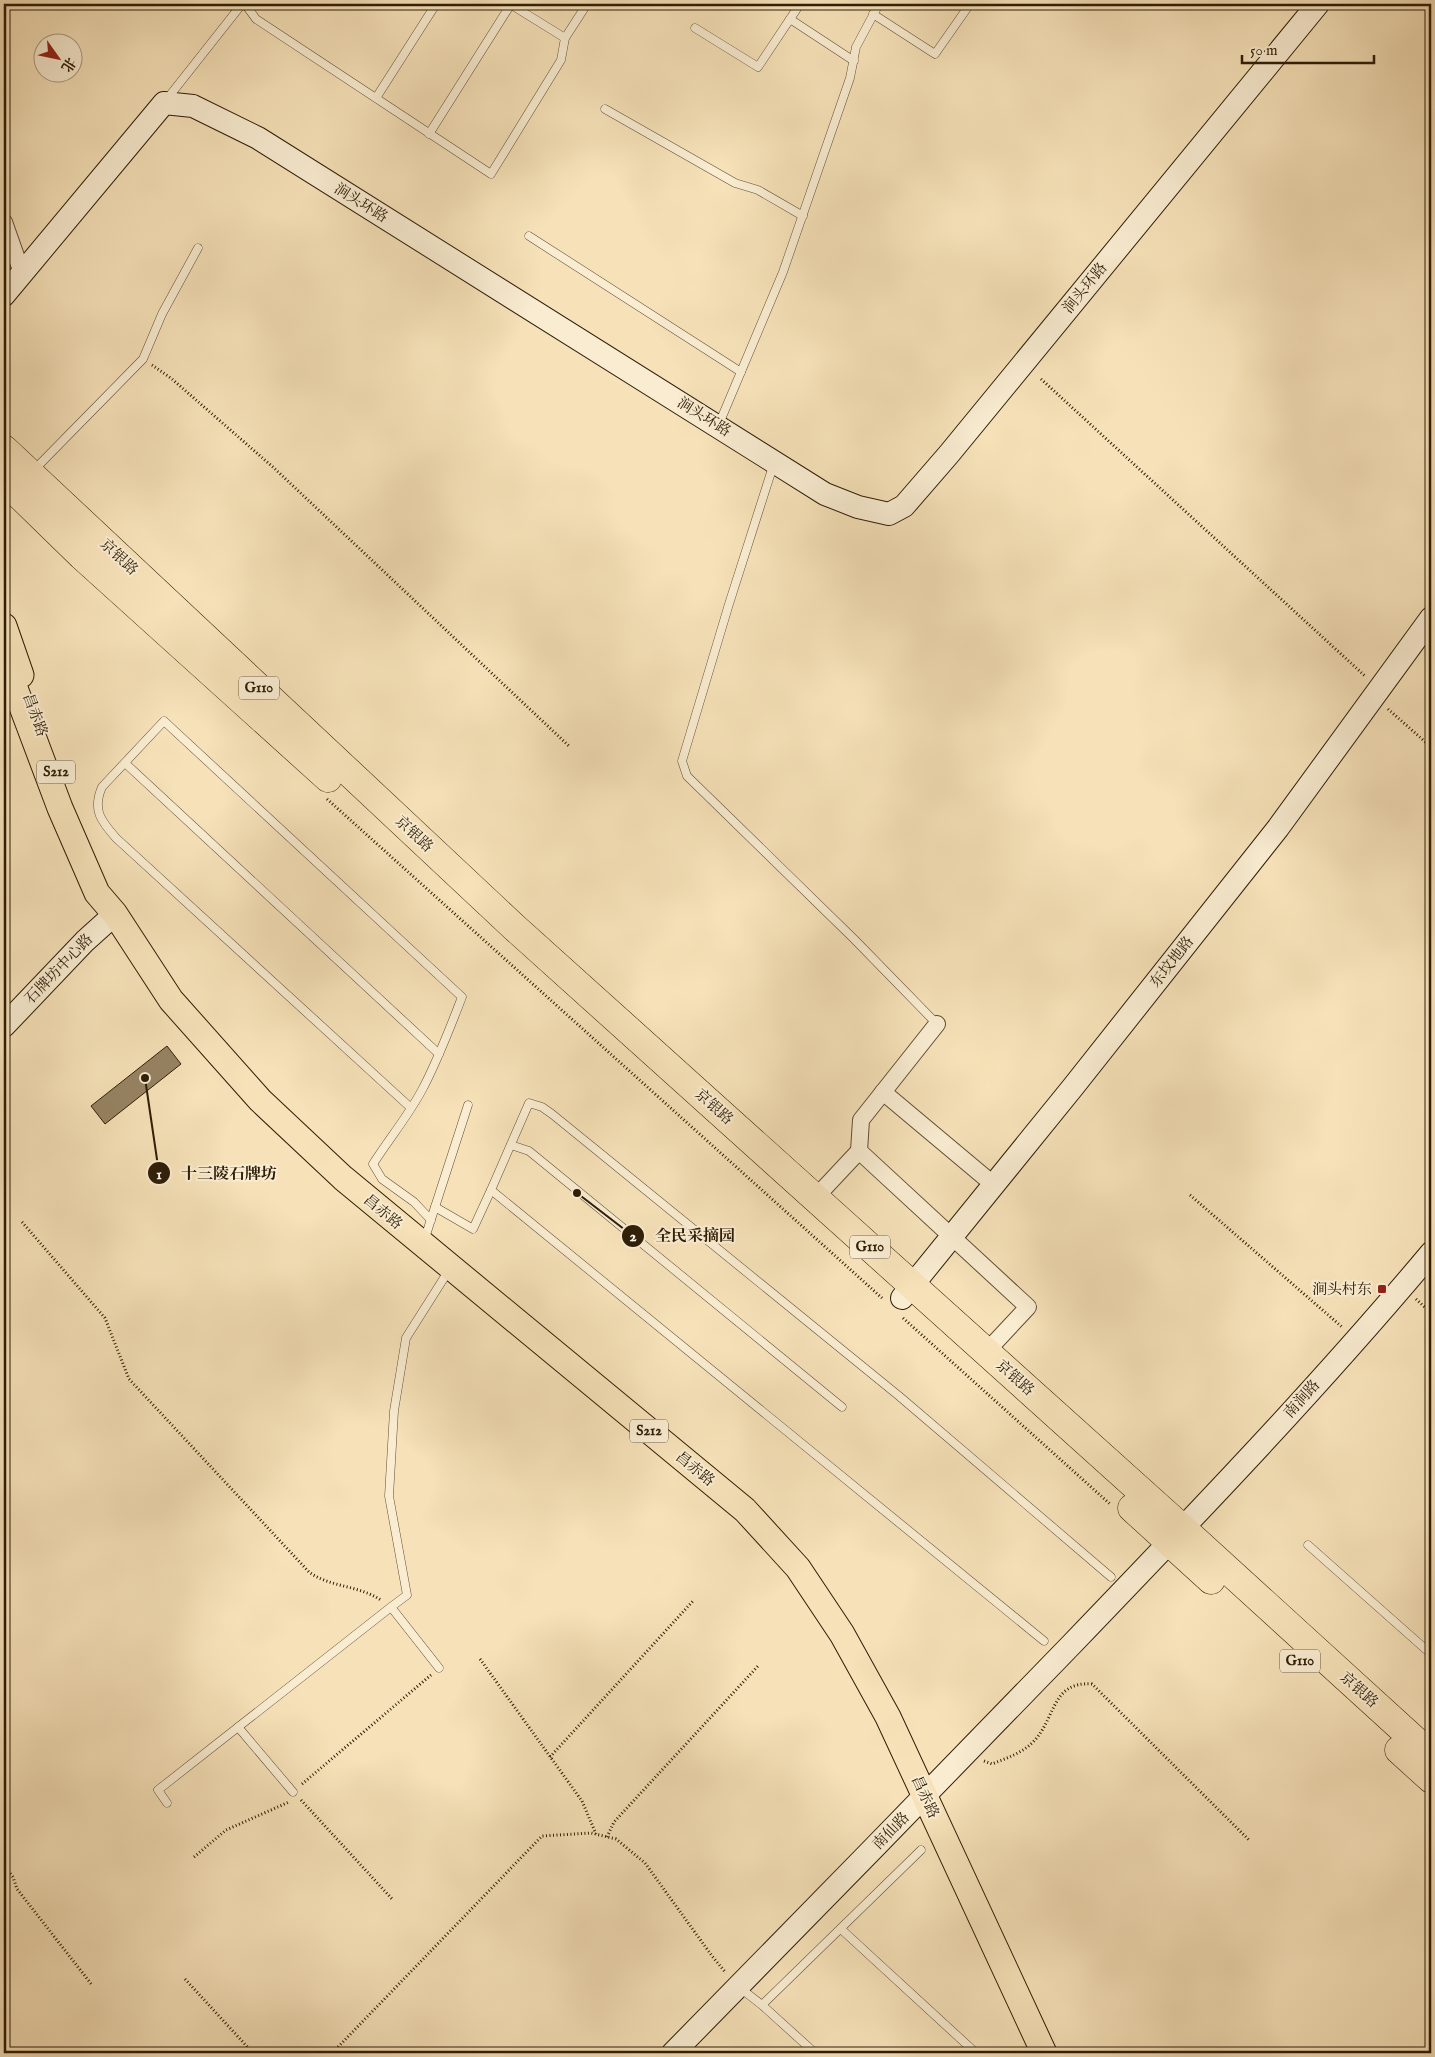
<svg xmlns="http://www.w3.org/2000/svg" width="1435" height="2057" font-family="'IM FELL English','Noto Serif SC',serif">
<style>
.building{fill:#968363;stroke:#2e1d07}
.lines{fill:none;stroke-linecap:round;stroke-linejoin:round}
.lane-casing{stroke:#604e33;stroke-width:9}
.street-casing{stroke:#604e33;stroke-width:18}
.secondary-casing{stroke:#2e1d07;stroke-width:24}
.primary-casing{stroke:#2e1d07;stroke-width:27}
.highway-casing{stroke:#2e1d07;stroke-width:29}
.path{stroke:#2e1d07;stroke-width:3;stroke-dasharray:1 2.5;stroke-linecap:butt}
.lane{stroke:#f9ecd1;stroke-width:8}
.street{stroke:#f9ecd1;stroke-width:16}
.secondary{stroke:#f9ecd1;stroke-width:22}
.primary{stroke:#f6e1b8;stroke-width:25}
.highway{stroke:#f6e1b8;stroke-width:28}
.poi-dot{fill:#8f2418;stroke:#f9ecd1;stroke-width:2}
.labels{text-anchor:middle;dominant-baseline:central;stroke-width:4;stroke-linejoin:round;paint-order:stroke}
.shield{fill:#f9ecd1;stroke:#6b5b44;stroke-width:1}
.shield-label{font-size:14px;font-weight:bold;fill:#2e1d07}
.street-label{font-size:15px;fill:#2e1d07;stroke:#f9ecd1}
.poi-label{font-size:15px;fill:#2e1d07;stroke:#f9ecd1;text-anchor:end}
.leader{fill:none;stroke:#2e1d07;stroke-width:2}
.callout-dot{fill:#2e1d07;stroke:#f9ecd1;stroke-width:2}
.mark-label{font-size:15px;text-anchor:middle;font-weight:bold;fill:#fff}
.callout-label{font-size:16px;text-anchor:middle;font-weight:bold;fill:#2e1d07;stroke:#f9ecd1;stroke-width:4;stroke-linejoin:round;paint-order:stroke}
</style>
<rect width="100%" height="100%" fill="#f6e1b8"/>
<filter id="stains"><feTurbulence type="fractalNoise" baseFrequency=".004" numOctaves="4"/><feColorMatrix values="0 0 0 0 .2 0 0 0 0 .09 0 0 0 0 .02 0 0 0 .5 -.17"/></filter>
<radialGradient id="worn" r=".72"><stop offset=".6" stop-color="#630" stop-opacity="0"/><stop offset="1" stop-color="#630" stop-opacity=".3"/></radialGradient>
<polygon class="building" points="167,1046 181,1064 105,1124 91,1106"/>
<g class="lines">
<g class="lane-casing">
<g id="lane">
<polyline points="245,4 256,19 491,174 561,60 565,38 587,4"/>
<polyline points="510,4 565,38"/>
<polyline points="800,4 790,19 854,61"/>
<polyline points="873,14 935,54 970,4"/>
<polyline points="695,28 758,67 790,19"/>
<polyline points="376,98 436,4"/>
<polyline points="167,99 242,4"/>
<polyline points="605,109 735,183 758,190 803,216"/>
<polyline points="429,134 511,4"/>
<polyline points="529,236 741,372"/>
<polyline points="719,424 783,272 850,78 856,47 879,4"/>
<polyline points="774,463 729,604 682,761 687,776 854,939 937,1024"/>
<polyline points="33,471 143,359 162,314 198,248"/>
<polyline points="125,763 439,1054"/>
<path d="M411,1108L116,838C101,821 92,810 102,787L164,721L462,997C450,1028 438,1060 422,1090C408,1116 389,1139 373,1164L382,1179L414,1202L431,1220"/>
<polyline points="511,1145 529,1151 842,1407"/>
<polyline points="435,1207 473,1229 491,1190"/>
<polyline points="424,1241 468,1105"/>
<polyline points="1308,1545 1431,1654"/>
<polyline points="1044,1641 491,1190 529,1103 542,1107 552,1114 899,1396 1111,1577"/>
<polyline points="439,1668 391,1607 407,1595 389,1496 394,1411 406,1338 449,1270"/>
<polyline points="238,1727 293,1792"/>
<polyline points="167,1803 158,1790 391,1607"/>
<polyline points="841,1929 976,2053"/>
<polyline points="740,1988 762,2005"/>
<polyline points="815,2053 762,2005 921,1850"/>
</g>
</g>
<g class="street-casing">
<g id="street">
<polyline points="4,222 22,273"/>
<polyline points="883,1092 994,1185"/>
<polyline points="859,1151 861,1120 937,1024"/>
<polyline points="815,1198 859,1151 1028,1307 986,1352"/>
</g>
</g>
<g class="secondary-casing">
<g id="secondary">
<polyline points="4,295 164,103 193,106 258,138 825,494 858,507 889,514 904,506 949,454 1318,4"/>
<polyline points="4,1026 85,941 115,914"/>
<polyline points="902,1298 1073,1087 1278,828 1431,618"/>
<path d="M673,2053C806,1918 939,1781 1071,1645C1194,1517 1317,1389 1431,1253"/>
</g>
</g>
<g class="primary-casing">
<g id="primary">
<polyline points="4,626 21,675"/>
<polyline points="4,659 60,808 97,893 115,914 171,1000 260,1100 343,1178 745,1510 798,1568 842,1634 888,1717 1044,2053"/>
</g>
</g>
<g class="highway-casing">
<g id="highway">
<polyline points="4,449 514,927 1183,1529 1431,1755"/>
<polyline points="4,480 82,556 328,778"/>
<polyline points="1132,1508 1211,1580"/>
<polyline points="1399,1750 1431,1779"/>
</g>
</g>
<g class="path">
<polyline points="152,365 172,379 274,468 570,747"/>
<polyline points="1041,379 1365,676"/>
<polyline points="1388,709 1431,747"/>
<polyline points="327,799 882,1298"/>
<polyline points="1190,1195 1342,1327"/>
<path d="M22,1222L105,1318L129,1379L309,1572C331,1588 360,1585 382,1601"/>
<polyline points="1416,1299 1431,1313"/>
<polyline points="903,1318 1110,1504"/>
<polyline points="480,1659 582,1801 596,1834"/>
<polyline points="550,1757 693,1601"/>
<path d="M984,1761L992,1764C1007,1758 1022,1753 1033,1742C1056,1719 1051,1681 1092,1684L1250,1841"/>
<polyline points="302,1784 431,1675"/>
<polyline points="301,1800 393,1900"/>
<polyline points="607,1837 614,1822 758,1666"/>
<polyline points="194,1857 226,1830 289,1802"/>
<polyline points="4,1865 13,1877 17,1889 92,1985"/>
<polyline points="185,1979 253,2053"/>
<polyline points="338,2047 542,1836 591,1833 616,1839 645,1863 712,1956 726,1973"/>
</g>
<use href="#lane" class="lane"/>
<use href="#street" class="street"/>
<use href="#secondary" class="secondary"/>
<use href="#primary" class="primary"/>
<use href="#highway" class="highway"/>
</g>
<rect class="poi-dot" x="1377" y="1284" width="10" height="10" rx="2.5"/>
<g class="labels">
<g class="shield">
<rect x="239" y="676.5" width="40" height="23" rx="4"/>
<rect x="37" y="760.5" width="38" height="23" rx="4"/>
<rect x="850" y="1235.5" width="40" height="23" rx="4"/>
<rect x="630" y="1419.5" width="38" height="23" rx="4"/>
<rect x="1280" y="1649.5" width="40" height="23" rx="4"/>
</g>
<g class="shield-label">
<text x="259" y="688">G110</text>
<text x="56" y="772">S212</text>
<text x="870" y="1247">G110</text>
<text x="649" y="1431">S212</text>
<text x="1300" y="1661">G110</text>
</g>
<g class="street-label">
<text transform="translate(361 203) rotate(32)">涧头环路</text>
<text transform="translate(1085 288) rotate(-51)">涧头环路</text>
<text transform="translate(704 417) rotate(32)">涧头环路</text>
<text transform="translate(119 557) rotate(43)">京银路</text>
<text transform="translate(35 715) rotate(70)">昌赤路</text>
<text transform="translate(414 834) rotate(43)">京银路</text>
<text transform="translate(1172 962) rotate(-52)">东坟地路</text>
<text transform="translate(59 969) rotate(-46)">石牌坊中心路</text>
<text transform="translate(714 1107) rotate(42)">京银路</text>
<text transform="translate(383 1212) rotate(40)">昌赤路</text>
<text transform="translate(1015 1378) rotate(42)">京银路</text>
<text transform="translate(1302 1399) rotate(-48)">南涧路</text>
<text transform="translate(695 1469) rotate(39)">昌赤路</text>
<text transform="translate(1359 1690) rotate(42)">京银路</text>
<text transform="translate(925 1797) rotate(65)">昌赤路</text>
<text transform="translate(891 1831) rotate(-46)">南仙路</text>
</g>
<g class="poi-label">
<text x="1372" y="1289">涧头村东</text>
</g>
</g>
<path class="leader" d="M145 1078L159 1173M577 1193L633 1236"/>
<g class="callout-dot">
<circle cx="145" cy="1078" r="5"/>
<circle cx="577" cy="1193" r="5"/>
<circle cx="159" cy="1173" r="12"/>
<circle cx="633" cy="1236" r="12"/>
</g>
<g class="mark-label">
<text x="159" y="1179">1</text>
<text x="633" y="1241">2</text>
</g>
<g class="callout-label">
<text x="229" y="1179">十三陵石牌坊</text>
<text x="695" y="1241">全民采摘园</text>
</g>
<rect width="1435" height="2057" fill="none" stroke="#f6e1b8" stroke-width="20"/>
<rect x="5" y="5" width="1425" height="2047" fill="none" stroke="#2e1d07" stroke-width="2.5"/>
<rect x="10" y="10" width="1415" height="2037" fill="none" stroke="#2e1d07"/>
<g transform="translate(58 58) rotate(123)"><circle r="24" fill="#f9ecd1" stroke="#a89980"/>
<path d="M0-4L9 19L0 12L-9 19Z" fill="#8f2418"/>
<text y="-8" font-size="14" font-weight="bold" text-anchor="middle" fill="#2e1d07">北</text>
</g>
<path d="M1242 55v8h132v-8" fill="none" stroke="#2e1d07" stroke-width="2.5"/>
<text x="1250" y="55" font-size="15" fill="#2e1d07" stroke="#f9ecd1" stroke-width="4" paint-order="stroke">50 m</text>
<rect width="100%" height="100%" filter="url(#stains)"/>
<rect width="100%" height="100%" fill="url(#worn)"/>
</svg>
